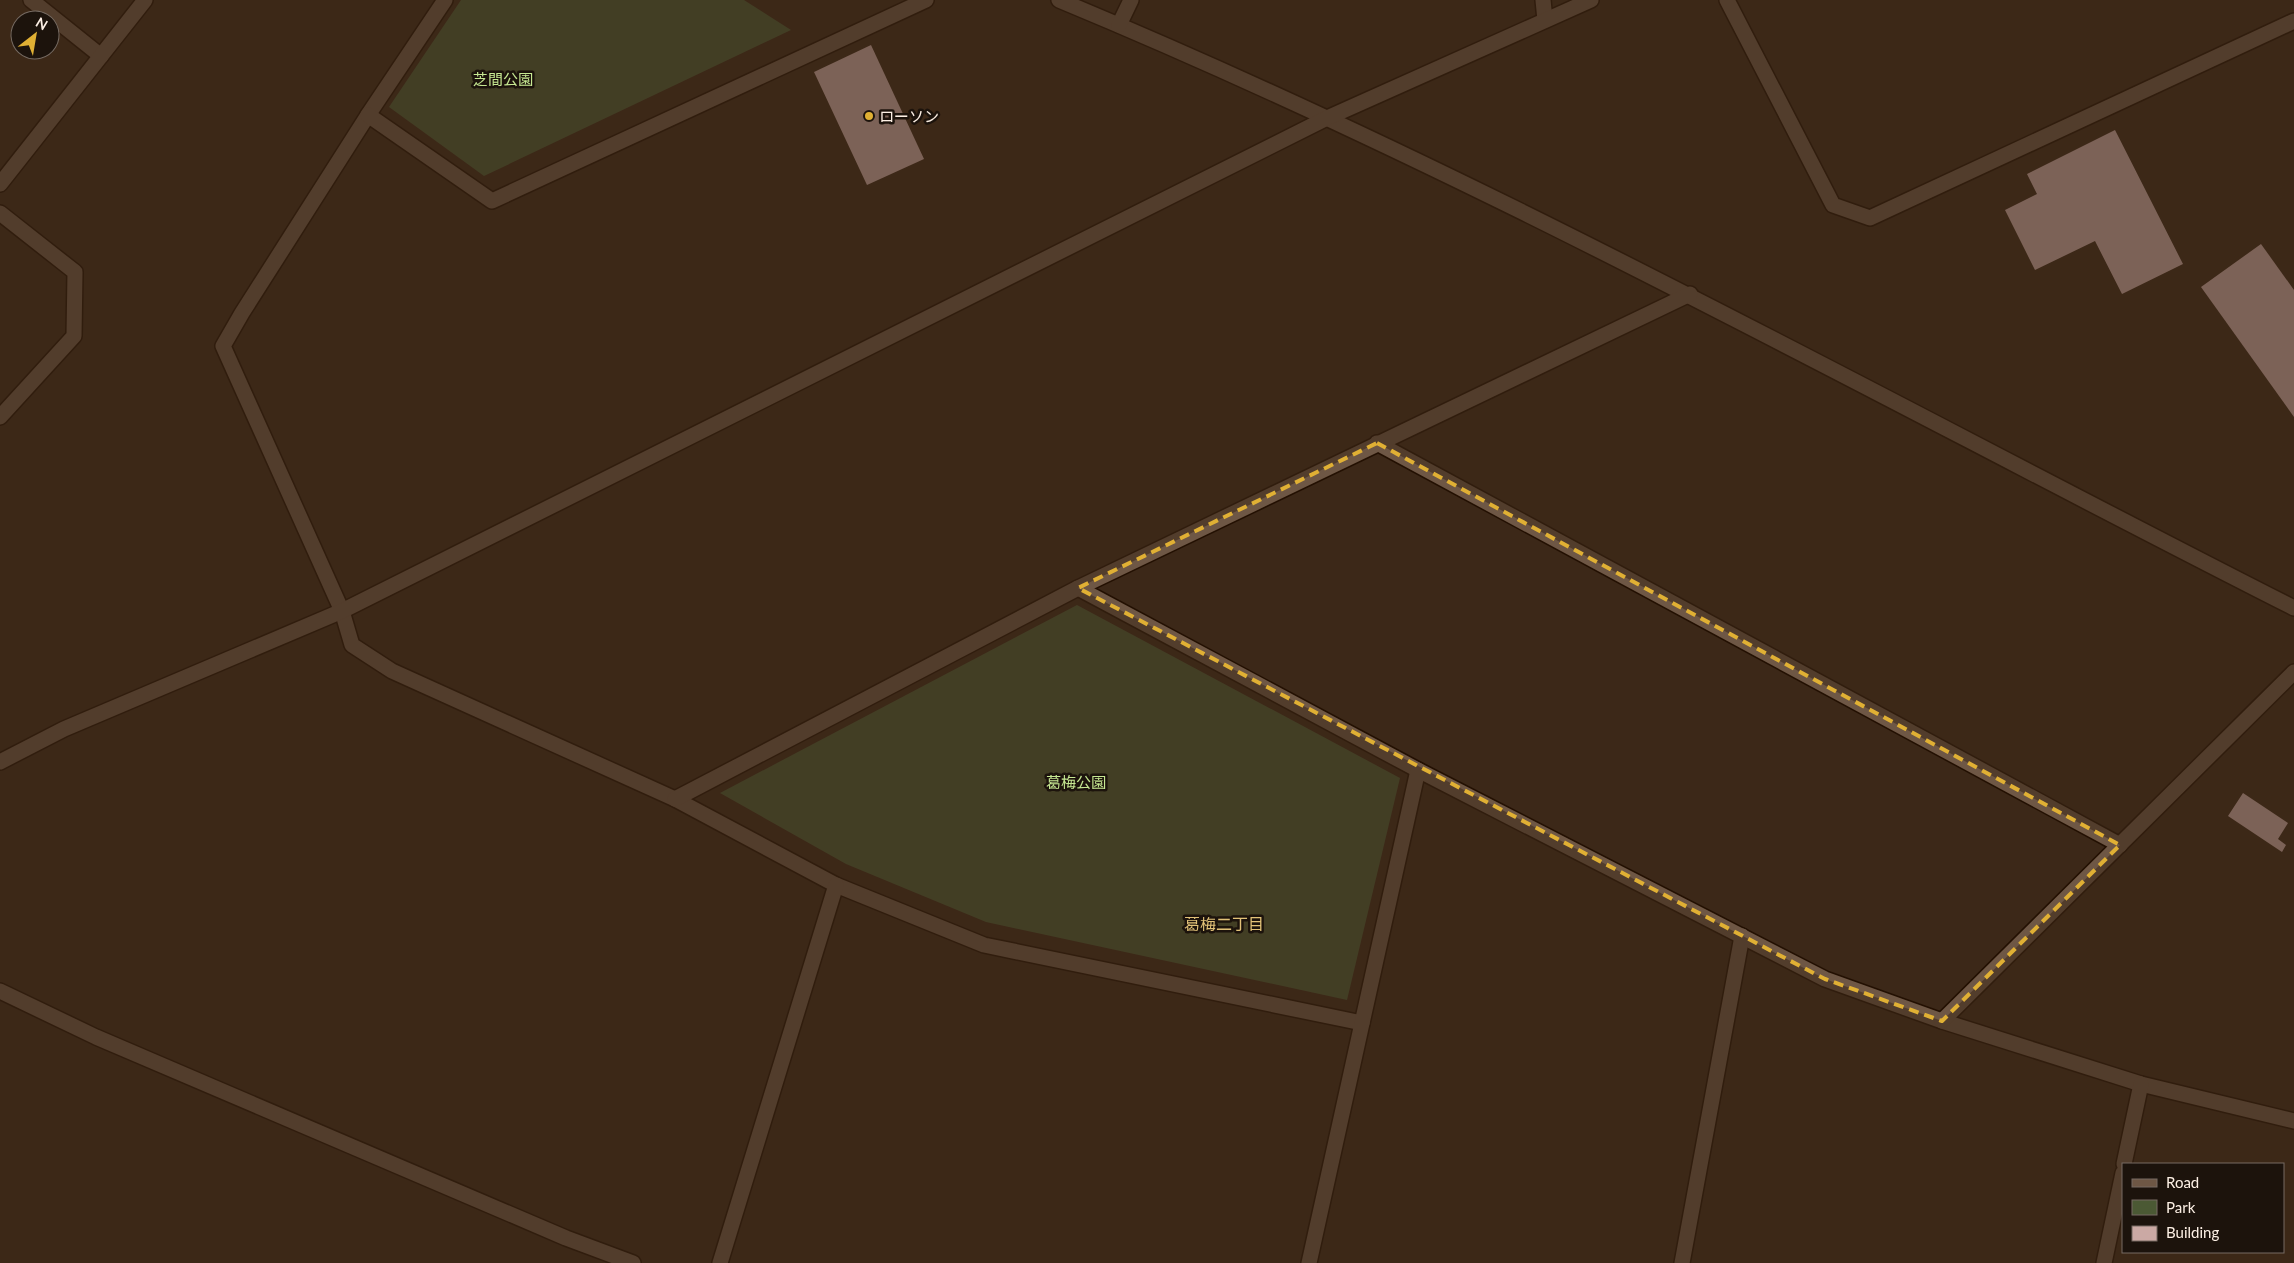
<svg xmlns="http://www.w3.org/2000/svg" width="2294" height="1263" font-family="Lato,'Noto Sans JP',sans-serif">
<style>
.green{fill:#4b5934}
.building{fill:#cba9a4}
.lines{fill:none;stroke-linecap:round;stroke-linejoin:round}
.minor-casing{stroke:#231002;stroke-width:18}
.minor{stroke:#6e5745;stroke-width:15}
.marked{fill:none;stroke:#e0b034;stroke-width:4;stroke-dasharray:10 6;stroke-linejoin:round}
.poi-dot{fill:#e0b034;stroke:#1c130c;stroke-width:2}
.labels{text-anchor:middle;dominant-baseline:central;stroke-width:5;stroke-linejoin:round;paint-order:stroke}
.park-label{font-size:15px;fill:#c6e892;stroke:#1c130c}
.poi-label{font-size:15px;fill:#fdf0e5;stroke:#1c130c;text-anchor:start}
.neighbourhood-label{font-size:16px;fill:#e2c278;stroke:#1c130c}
</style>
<rect width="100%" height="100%" fill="#3c2818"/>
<g class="green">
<polygon points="461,0 744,0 791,30 484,176 389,107"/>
<polygon points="1077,605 1400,778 1347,1000 986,922 846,864 720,793"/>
</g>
<g class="building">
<polygon points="871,45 924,159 867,185 814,72"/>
<polygon points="2115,130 2183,264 2122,294 2095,241 2035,270 2005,210 2037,194 2027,174"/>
<polygon points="2261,244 2294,290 2294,417 2201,287"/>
<polygon points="2243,793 2288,823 2278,839 2286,845 2282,852 2228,816"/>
</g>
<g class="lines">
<g class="minor-casing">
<g id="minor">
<polyline points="31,0 101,56"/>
<polyline points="445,0 368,115 242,313 223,346 342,611 352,645 392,671 675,799 836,885 984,945 1362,1023"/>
<path d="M1059,0C1484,176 1885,401 2294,608"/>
<polyline points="1543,0 1545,20"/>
<polyline points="1727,0 1833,205 1870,218 2294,21"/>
<polyline points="1119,25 1131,0"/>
<polyline points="368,115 492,201 926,0"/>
<polyline points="0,184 145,0"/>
<polyline points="0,213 75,272 74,336 0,417"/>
<polyline points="1377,443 2120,845"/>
<polyline points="1078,588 1418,770 1825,979 1942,1021 2141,1084 2294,1121"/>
<polyline points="0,762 64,729 342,611 1327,118 1591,0"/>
<polyline points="675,799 1078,588 1690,294"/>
<polyline points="0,991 96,1037 566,1238 633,1263"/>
<polyline points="1942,1021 2294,672"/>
<polyline points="2124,1164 2141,1084"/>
<polyline points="720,1263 836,885"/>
<polyline points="1309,1263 1418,770"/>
<polyline points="1682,1263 1742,936"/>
<polyline points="2104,1263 2123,1173"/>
</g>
</g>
<use href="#minor" class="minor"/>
</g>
<path d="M0 0H2294V1263H0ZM1377,443L2120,845L1942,1021L1825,979L1078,588Z" fill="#3c2818" fill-opacity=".55" fill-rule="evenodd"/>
<path class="marked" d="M1377,443L2120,845L1942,1021L1825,979L1078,588Z"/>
<circle class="poi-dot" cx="869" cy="116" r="5"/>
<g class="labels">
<g class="park-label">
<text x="503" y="79">芝間公園</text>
<text x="1076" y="782">葛梅公園</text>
</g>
<g class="poi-label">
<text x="879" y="116">ローソン</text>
</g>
<g class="neighbourhood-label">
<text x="1224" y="923">葛梅二丁目</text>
</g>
</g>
<rect x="2122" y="1163" width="162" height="90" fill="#1c130c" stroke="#766b63"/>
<rect x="2132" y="1179" width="25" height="8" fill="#6e5745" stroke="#766b63"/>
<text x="2166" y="1188" font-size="15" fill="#fdf0e5">Road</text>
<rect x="2132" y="1200" width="25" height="15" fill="#4b5934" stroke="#766b63"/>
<text x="2166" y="1213" font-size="15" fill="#fdf0e5">Park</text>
<rect x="2132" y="1226" width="25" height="15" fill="#cba9a4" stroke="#766b63"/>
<text x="2166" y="1238" font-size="15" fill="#fdf0e5">Building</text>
<g transform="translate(35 35) rotate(31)"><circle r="24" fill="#1c130c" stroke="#766b63"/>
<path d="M0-4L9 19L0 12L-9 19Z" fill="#e0b034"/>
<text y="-8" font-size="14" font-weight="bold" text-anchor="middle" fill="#fdf0e5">N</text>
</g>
</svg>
